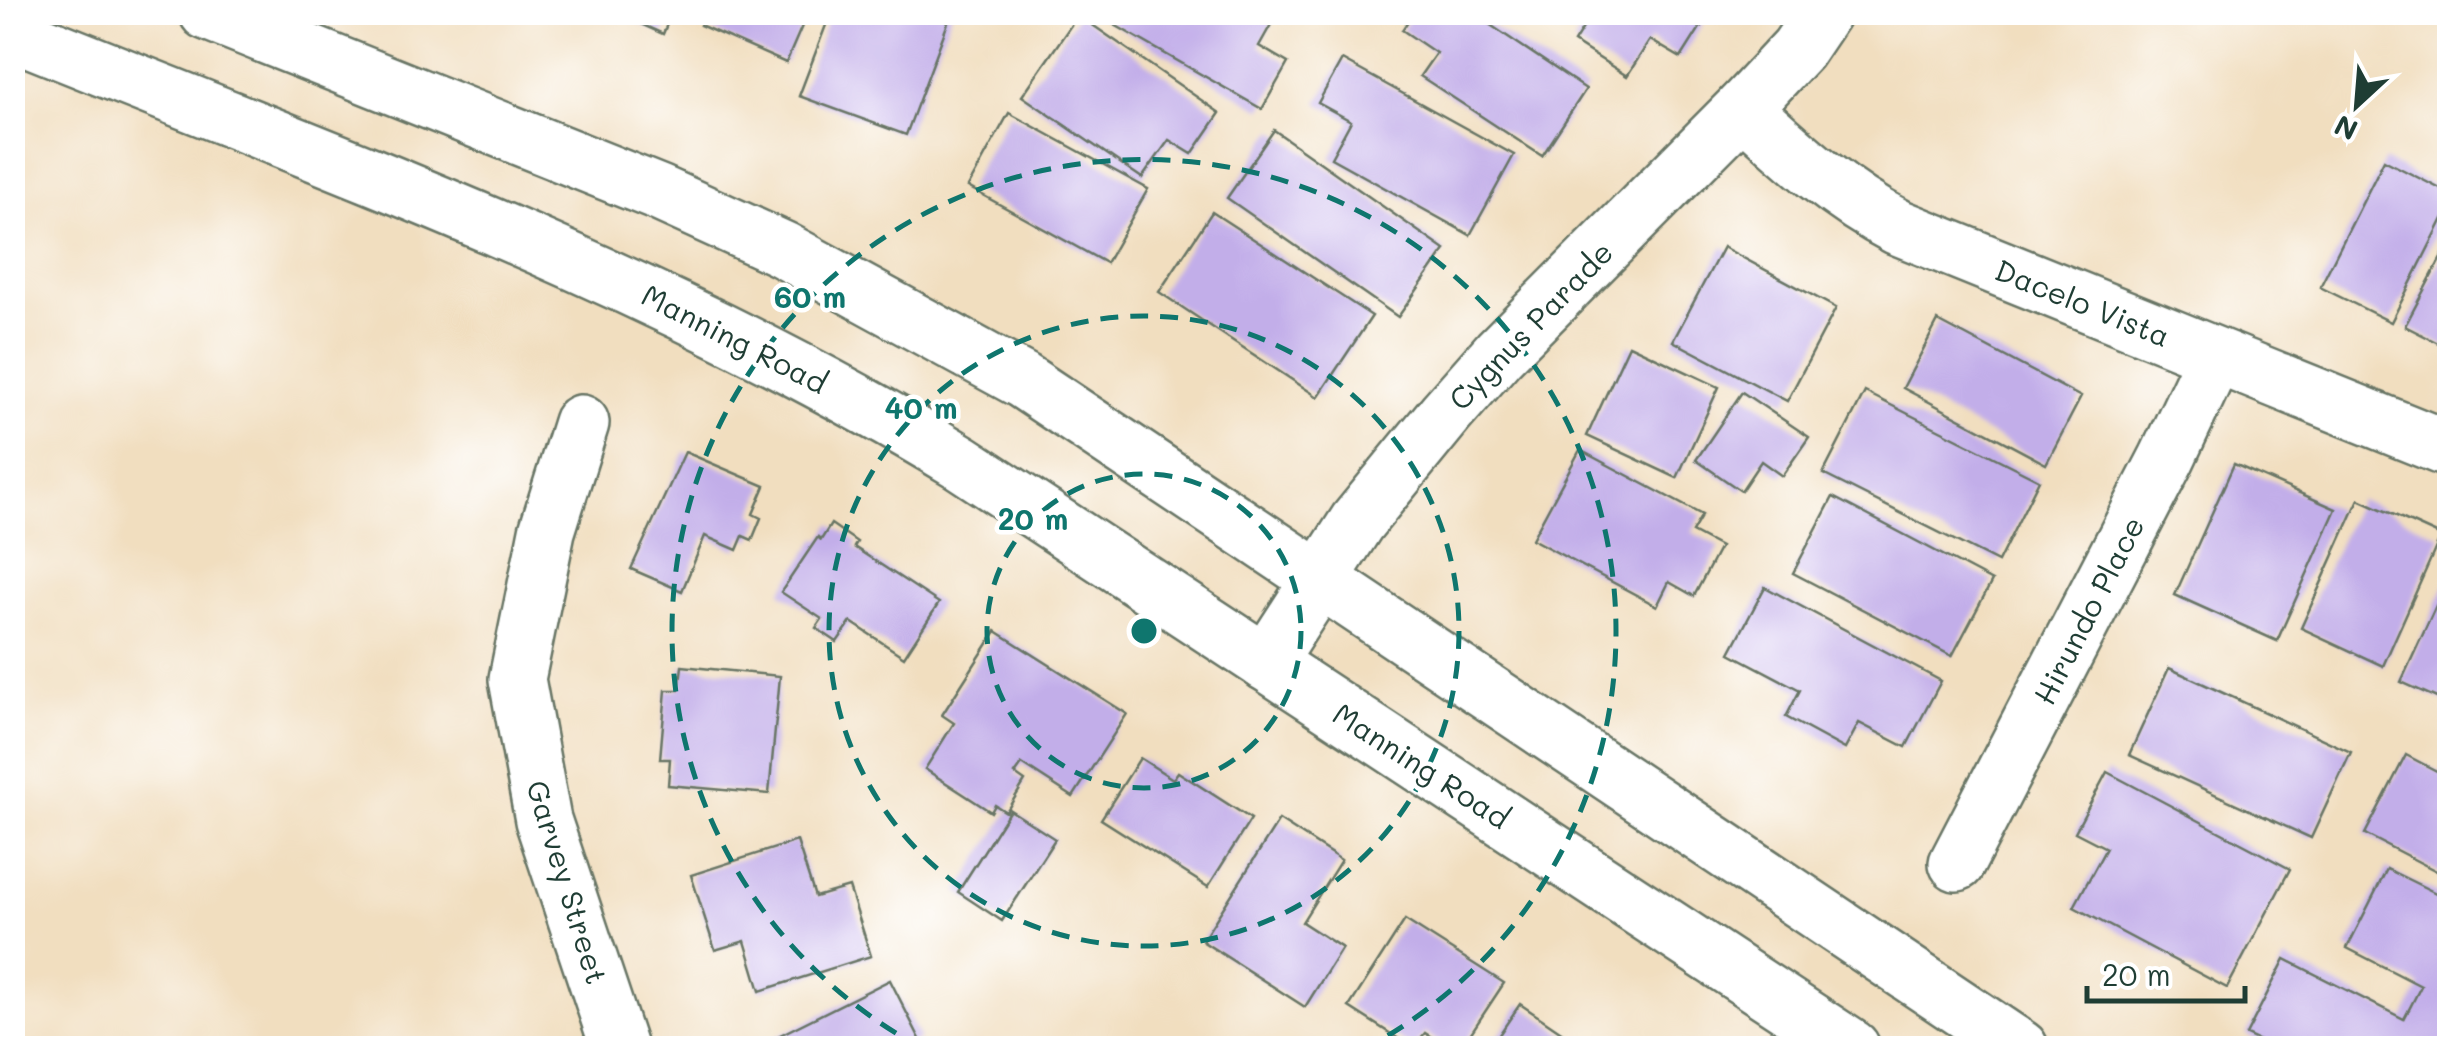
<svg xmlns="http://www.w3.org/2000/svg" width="2462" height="1061" font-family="Mali,sans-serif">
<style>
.building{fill:#c2aee9}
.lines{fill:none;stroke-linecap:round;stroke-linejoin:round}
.minor-casing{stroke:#687565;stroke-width:60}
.major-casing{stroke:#687565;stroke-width:60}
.minor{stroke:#fff;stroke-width:55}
.major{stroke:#fff;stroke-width:55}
.ring{fill:none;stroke:#0f766e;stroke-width:5;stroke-dasharray:18 12}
.labels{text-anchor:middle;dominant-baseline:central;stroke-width:9;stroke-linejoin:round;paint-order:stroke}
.street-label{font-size:30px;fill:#1f3d34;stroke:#fff}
.centre{fill:#0f766e;stroke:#fff;stroke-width:5}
.ring-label{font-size:30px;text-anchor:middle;font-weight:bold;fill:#0f766e;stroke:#fff;stroke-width:9;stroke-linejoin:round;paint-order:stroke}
</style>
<rect width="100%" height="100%" fill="#fff"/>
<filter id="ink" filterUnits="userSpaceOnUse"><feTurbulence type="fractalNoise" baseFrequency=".01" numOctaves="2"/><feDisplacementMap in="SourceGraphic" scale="20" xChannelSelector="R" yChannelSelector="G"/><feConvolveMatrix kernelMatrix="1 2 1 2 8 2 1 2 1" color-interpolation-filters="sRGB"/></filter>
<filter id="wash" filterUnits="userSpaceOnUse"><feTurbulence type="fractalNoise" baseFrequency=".0048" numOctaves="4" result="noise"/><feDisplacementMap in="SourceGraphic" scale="40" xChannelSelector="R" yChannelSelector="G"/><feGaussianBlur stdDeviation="2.25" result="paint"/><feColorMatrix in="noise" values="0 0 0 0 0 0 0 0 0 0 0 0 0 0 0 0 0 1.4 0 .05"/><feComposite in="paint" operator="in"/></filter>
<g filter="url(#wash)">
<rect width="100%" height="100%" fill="#f1debf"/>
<g id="blocks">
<g class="building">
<polygon points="624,12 672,12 663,34 623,16"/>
<polygon points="706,12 808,12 786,63 700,25"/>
<polygon points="831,12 952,12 906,135 799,96"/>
<polygon points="1092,12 1278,12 1259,46 1288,63 1262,109"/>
<polygon points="1414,12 1471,12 1586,89 1542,156 1420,76 1436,53 1402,30"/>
<polygon points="1593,12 1710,12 1681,58 1650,40 1627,76 1574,42"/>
<polygon points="1078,15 1220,113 1192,154 1169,140 1142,178 1022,96"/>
<polygon points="1342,60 1514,155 1470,235 1331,158 1351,121 1318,103"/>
<polygon points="1009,113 1148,189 1106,263 968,187"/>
<polygon points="1274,130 1445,250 1398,317 1227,198"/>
<polygon points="2384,160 2450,194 2450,205 2391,322 2320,287"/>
<polygon points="1212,212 1372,316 1318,397 1159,292"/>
<polygon points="2450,241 2450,349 2405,326"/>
<polygon points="1723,247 1836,308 1787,401 1673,341"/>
<polygon points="1938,321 2081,397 2046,464 1903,388"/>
<polygon points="1629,345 1719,387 1677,478 1587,436"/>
<polygon points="1742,392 1809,437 1782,476 1761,461 1741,491 1696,460"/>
<polygon points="1865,392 2039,480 1998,562 1823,474"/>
<polygon points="1580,450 1702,515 1692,532 1720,547 1694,596 1669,582 1657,606 1532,539"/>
<polygon points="685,452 765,486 753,514 761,518 752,540 743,536 737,550 705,536 682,591 631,569"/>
<polygon points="2234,464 2336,509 2277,641 2175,595"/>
<polygon points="1833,497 1992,581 1952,656 1793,573"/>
<polygon points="2359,499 2441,536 2383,666 2301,628"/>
<polygon points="831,524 857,542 854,547 939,603 904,657 851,622 837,642 816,628 822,619 781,592 818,537 821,540"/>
<polygon points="2450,575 2450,704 2401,682"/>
<polygon points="1765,587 1941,681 1906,747 1859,723 1845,749 1786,717 1800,690 1730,653"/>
<polygon points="996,631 1127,714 1073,797 1022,764 1015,774 1025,781 1006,812 995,805 991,812 925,769 954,723 942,715"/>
<polygon points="682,666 780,676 769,794 668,785 670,759 660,759 666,690 679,690"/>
<polygon points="2169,668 2351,752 2311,838 2129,755"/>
<polygon points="2406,755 2450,778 2450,878 2365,834"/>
<polygon points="1140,758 1173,779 1178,772 1251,819 1208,887 1101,819"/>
<polygon points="2107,772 2290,869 2227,988 2074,907 2106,848 2075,832"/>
<polygon points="1010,810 1055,839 1002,921 958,892"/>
<polygon points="1279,820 1341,860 1302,922 1342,948 1305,1007 1202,941"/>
<polygon points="797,841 815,897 849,887 871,956 760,991 745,941 715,950 691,875"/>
<polygon points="2387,869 2450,900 2450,1035 2443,1048 2431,1048 2414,1040 2409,1048 2274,1048 2246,1035 2285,959 2404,1019 2421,986 2347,948"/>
<polygon points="1405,920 1504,983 1461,1048 1449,1048 1425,1033 1413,1048 1349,1007"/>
<polygon points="890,980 920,1039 901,1048 754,1048"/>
<polygon points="1520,1004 1585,1048 1490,1048"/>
</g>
</g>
</g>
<g filter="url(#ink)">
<use href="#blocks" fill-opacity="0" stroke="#687565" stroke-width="2.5"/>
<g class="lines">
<g class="minor-casing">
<g id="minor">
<path d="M1743,108C1792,153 1838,196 1898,227L2450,450"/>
<polyline points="581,423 547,531 517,679 543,820 619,1048"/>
<polyline points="1266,663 1357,522 1446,413 1499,353 1743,108 1798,49 1823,12"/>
<polyline points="1957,863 2167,458 2215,356"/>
</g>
</g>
<g class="major-casing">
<g id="major">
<polyline points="207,12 659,193 782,249 1022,380 2020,1048"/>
<path d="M12,32C334,162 664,281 961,462L1852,1048"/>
</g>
</g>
<use href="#minor" class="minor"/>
<use href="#major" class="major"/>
</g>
</g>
<g class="ring">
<circle cx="1144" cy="631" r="157"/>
<circle cx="1144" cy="631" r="315"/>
<path d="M922 1048A472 472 0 1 1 1366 1048"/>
</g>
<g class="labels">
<g class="street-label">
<text transform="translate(2083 302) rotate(22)">Dacelo Vista</text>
<text transform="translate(1530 325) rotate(-46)">Cygnus Parade</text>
<text transform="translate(735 338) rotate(27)">Manning Road</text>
<text transform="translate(2088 610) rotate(-63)">Hirundo Place</text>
<text transform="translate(1422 765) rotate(33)">Manning Road</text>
<text transform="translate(568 882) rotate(73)">Garvey Street</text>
</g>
</g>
<circle cx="1144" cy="631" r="15" class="centre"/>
<g class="ring-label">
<text x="810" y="308">60 m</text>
<text x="921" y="419">40 m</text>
<text x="1033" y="530">20 m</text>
</g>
<rect width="2462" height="1061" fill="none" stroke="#fff" stroke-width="50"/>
<g transform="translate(2357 105) rotate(206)" stroke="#ffffff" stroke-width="8" paint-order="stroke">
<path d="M0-8L18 38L0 25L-18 38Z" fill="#1f3d34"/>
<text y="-15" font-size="28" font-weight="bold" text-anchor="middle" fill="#1f3d34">N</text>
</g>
<path d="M2087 986v15h158v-15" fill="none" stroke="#1f3d34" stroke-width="5"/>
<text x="2102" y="986" font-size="30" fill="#1f3d34" stroke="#ffffff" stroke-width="8" paint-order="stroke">20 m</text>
</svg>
